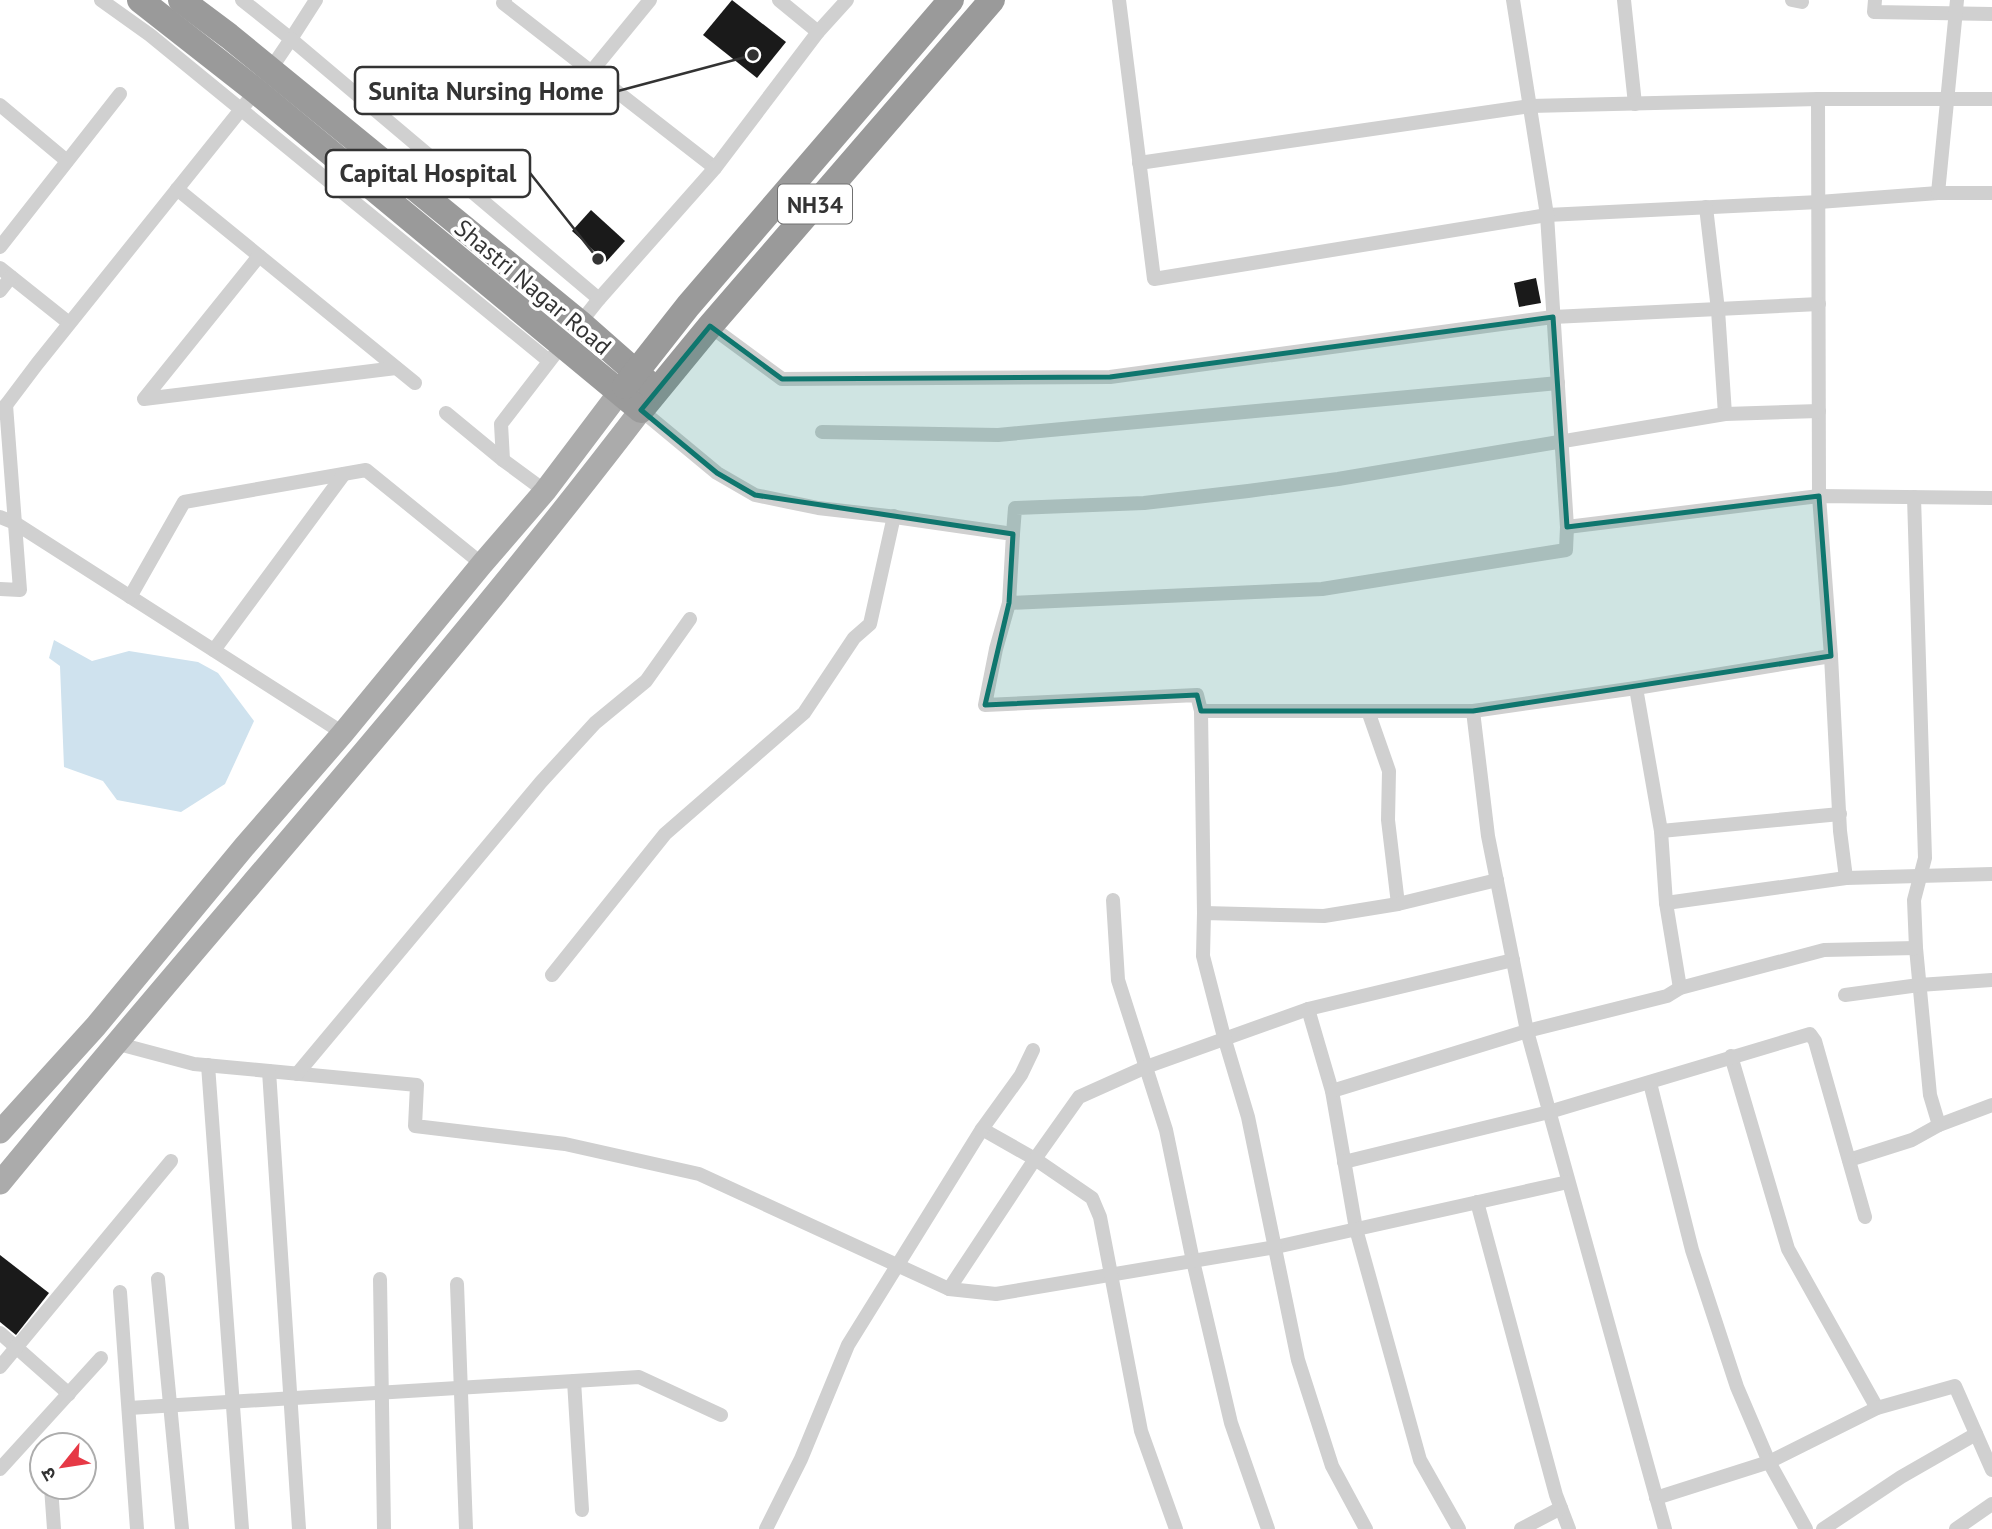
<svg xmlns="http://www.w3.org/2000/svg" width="1992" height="1529" font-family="'PT Sans','Noto Sans Devanagari',sans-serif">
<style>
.water{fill:#cfe2ee}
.building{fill:#1a1a1a}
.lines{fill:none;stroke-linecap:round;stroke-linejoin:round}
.street{stroke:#d0d0d0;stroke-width:14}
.primary{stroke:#ababab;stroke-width:23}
.highway{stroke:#9a9a9a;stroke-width:26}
.marked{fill:#0f766e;fill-opacity:0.2;stroke:#0f766e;stroke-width:5;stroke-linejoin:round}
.labels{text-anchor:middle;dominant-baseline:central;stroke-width:7;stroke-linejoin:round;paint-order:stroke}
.shield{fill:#fff;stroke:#707070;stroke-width:2}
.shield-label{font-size:23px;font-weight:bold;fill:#333}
.street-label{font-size:24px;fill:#333;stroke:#fff}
.leader{fill:none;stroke:#333;stroke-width:2.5}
.callout-dot{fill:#333;stroke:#fff;stroke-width:2.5}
.callout{fill:#fff;stroke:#333;stroke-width:2.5}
.callout-label{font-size:26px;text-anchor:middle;font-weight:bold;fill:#333}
</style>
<rect width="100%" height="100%" fill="#fff"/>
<polygon class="water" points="54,640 92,661 129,651 198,662 218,673 254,721 225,784 181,812 117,800 103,781 64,767 60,666 49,658"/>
<g class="building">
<polygon points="732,0 786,42 757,78 703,35"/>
<polygon points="591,210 625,241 606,262 572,231"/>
<polygon points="1536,278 1541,303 1519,307 1514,283"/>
<polygon points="0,1255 49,1293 16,1335 0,1322"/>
</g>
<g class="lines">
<g class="street">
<polyline points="101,0 150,35 549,361"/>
<polyline points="242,0 291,39 316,0"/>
<polyline points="505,0 503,3 715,168"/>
<polyline points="779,0 818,32"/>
<polyline points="1119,0 1154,279 1547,215 1819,202 1938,193 1992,193"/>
<polyline points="1513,0 1547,215 1567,527 1819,496 1992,498"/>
<polyline points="1624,0 1635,104"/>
<polyline points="1792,0 1802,2"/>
<polyline points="1875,0 1874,12 1992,14"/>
<polyline points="270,70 291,39 599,299 715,168 818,32 847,0"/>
<polyline points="591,72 650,0"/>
<polyline points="1818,99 1819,496 1831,656 1840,831 1846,878"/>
<polyline points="0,105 67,161"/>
<polyline points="1139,163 1530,106 1818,99 1992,99"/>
<polyline points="177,189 415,383"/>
<polyline points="1938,193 1957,0"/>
<polyline points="1706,207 1718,310 1725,414"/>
<polyline points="0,247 120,94"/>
<polyline points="259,256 144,399 396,368"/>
<polyline points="0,268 69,323"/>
<polyline points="0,291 11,277"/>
<polyline points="580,323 599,299"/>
<polyline points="710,326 782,379 1110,377 1553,317 1819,304"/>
<polyline points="641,410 717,473 755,495 818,508 888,516 1013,534 1009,603 996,649 985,705 1197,695 1201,711 1204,913"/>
<polyline points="0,413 37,364 247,102"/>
<polyline points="446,413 503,460 545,491"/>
<polyline points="822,432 998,435 1558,383"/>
<polyline points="503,460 501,424 555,354"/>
<polyline points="1914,497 1925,858 1914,900 1916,948 1930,1095 1939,1125"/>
<polyline points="0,517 15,523 343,733"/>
<polyline points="1013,534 1015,508 1144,503 1248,491 1338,479 1725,414 1819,411"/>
<polyline points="0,589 20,590 6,405"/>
<polyline points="130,597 184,502 366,470 482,564"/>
<polyline points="1009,603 1322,589 1566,550 1567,527"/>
<polyline points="214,650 344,474"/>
<polyline points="1636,688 1661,831 1666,903 1680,988"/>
<polyline points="1201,711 1473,711 1636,688 1831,656"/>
<polyline points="1368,711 1389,771 1388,820 1398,904"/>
<polyline points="1473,711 1488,836 1527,1031 1665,1529"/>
<polyline points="1661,831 1840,814"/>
<polyline points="1113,900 1118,980 1166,1130 1193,1261 1231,1423 1268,1529"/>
<polyline points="1666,903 1846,878 1992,874"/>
<polyline points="552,975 665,834 804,713 854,638 870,624 894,516"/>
<polyline points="1845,995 1919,985 1992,980"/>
<polyline points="1308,1009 1332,1091 1356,1229 1420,1460 1459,1529"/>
<polyline points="115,1043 194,1064 417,1085 415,1126 565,1144 699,1174 949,1289 996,1294 1276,1247 1568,1182"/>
<polyline points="1731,1056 1788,1249 1877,1408"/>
<polyline points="208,1065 242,1529"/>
<polyline points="269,1071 299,1529"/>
<polyline points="297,1074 541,782 595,723 646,681 690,619"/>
<polyline points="1650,1083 1692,1250 1737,1387 1769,1462 1806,1529"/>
<polyline points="1332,1091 1527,1031 1667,996 1680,988 1824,950 1916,948"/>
<polyline points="982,1129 1035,1159 1092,1198 1100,1217 1141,1431 1176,1529"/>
<polyline points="1849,1160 1912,1140 1939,1125 1992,1105"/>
<polyline points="1344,1162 1549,1112 1810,1034 1815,1041 1865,1217"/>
<polyline points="1477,1202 1556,1495 1569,1529"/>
<polyline points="158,1279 182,1529"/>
<polyline points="380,1279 384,1529"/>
<polyline points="457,1284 466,1529"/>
<polyline points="949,1289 1035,1159 1079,1097 1146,1067 1308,1009 1513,960"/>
<polyline points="120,1292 137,1529"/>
<polyline points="0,1333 69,1394"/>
<polyline points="0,1367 171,1161"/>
<polyline points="574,1381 582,1510"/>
<polyline points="129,1408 639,1377 721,1415"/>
<polyline points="0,1469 101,1358"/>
<polyline points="51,1487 54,1529"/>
<polyline points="1656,1498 1769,1462 1877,1408 1955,1386 1992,1470"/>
<polyline points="766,1529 801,1459 848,1345 982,1129 1021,1075 1033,1050"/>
<polyline points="1366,1529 1332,1466 1298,1360 1248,1117 1224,1037 1203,956 1204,913 1324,916 1398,904 1497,880"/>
<polyline points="1521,1529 1561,1508"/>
<polyline points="1823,1529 1901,1477 1976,1434"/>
<polyline points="1956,1529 1992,1504"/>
</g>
<g class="primary">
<polyline points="0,1132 96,1026 244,847 343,733 482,564 545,491 619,393"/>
<path d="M0,1183C212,924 438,676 641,410"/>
</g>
<g class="highway">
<polyline points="140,0 256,91 641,410 710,326 992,0"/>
<polyline points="181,0 229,36 580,323 656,390"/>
<polyline points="625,386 688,306 951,0"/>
</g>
</g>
<path class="marked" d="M1553,317L1567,527L1819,496L1831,656L1473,711H1201L1197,695L985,705L1009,603L1013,534L755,495L717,473L641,410L710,326L782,379L1110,377Z"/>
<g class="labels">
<rect class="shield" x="778" y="184.5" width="74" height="39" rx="5"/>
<g class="shield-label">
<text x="815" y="204">NH34</text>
</g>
<g class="street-label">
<text transform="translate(533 287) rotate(40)">Shastri Nagar Road</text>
</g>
</g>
<path class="leader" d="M753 55L618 91M598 259L530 173"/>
<g class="callout-dot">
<circle cx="753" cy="55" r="7"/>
<circle cx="598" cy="259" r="7"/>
</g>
<g class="callout">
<rect x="355" y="67" width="263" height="47" rx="7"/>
<rect x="326" y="150" width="204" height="47" rx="7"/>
</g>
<g class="callout-label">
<text x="486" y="100">Sunita Nursing Home</text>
<text x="428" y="182">Capital Hospital</text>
</g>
<g transform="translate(63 1466) rotate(240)"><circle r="33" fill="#ffffff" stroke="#adadad" stroke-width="2"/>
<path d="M0-5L12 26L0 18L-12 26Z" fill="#e63946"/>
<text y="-10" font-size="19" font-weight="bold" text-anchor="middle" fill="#333333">उ</text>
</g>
</svg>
